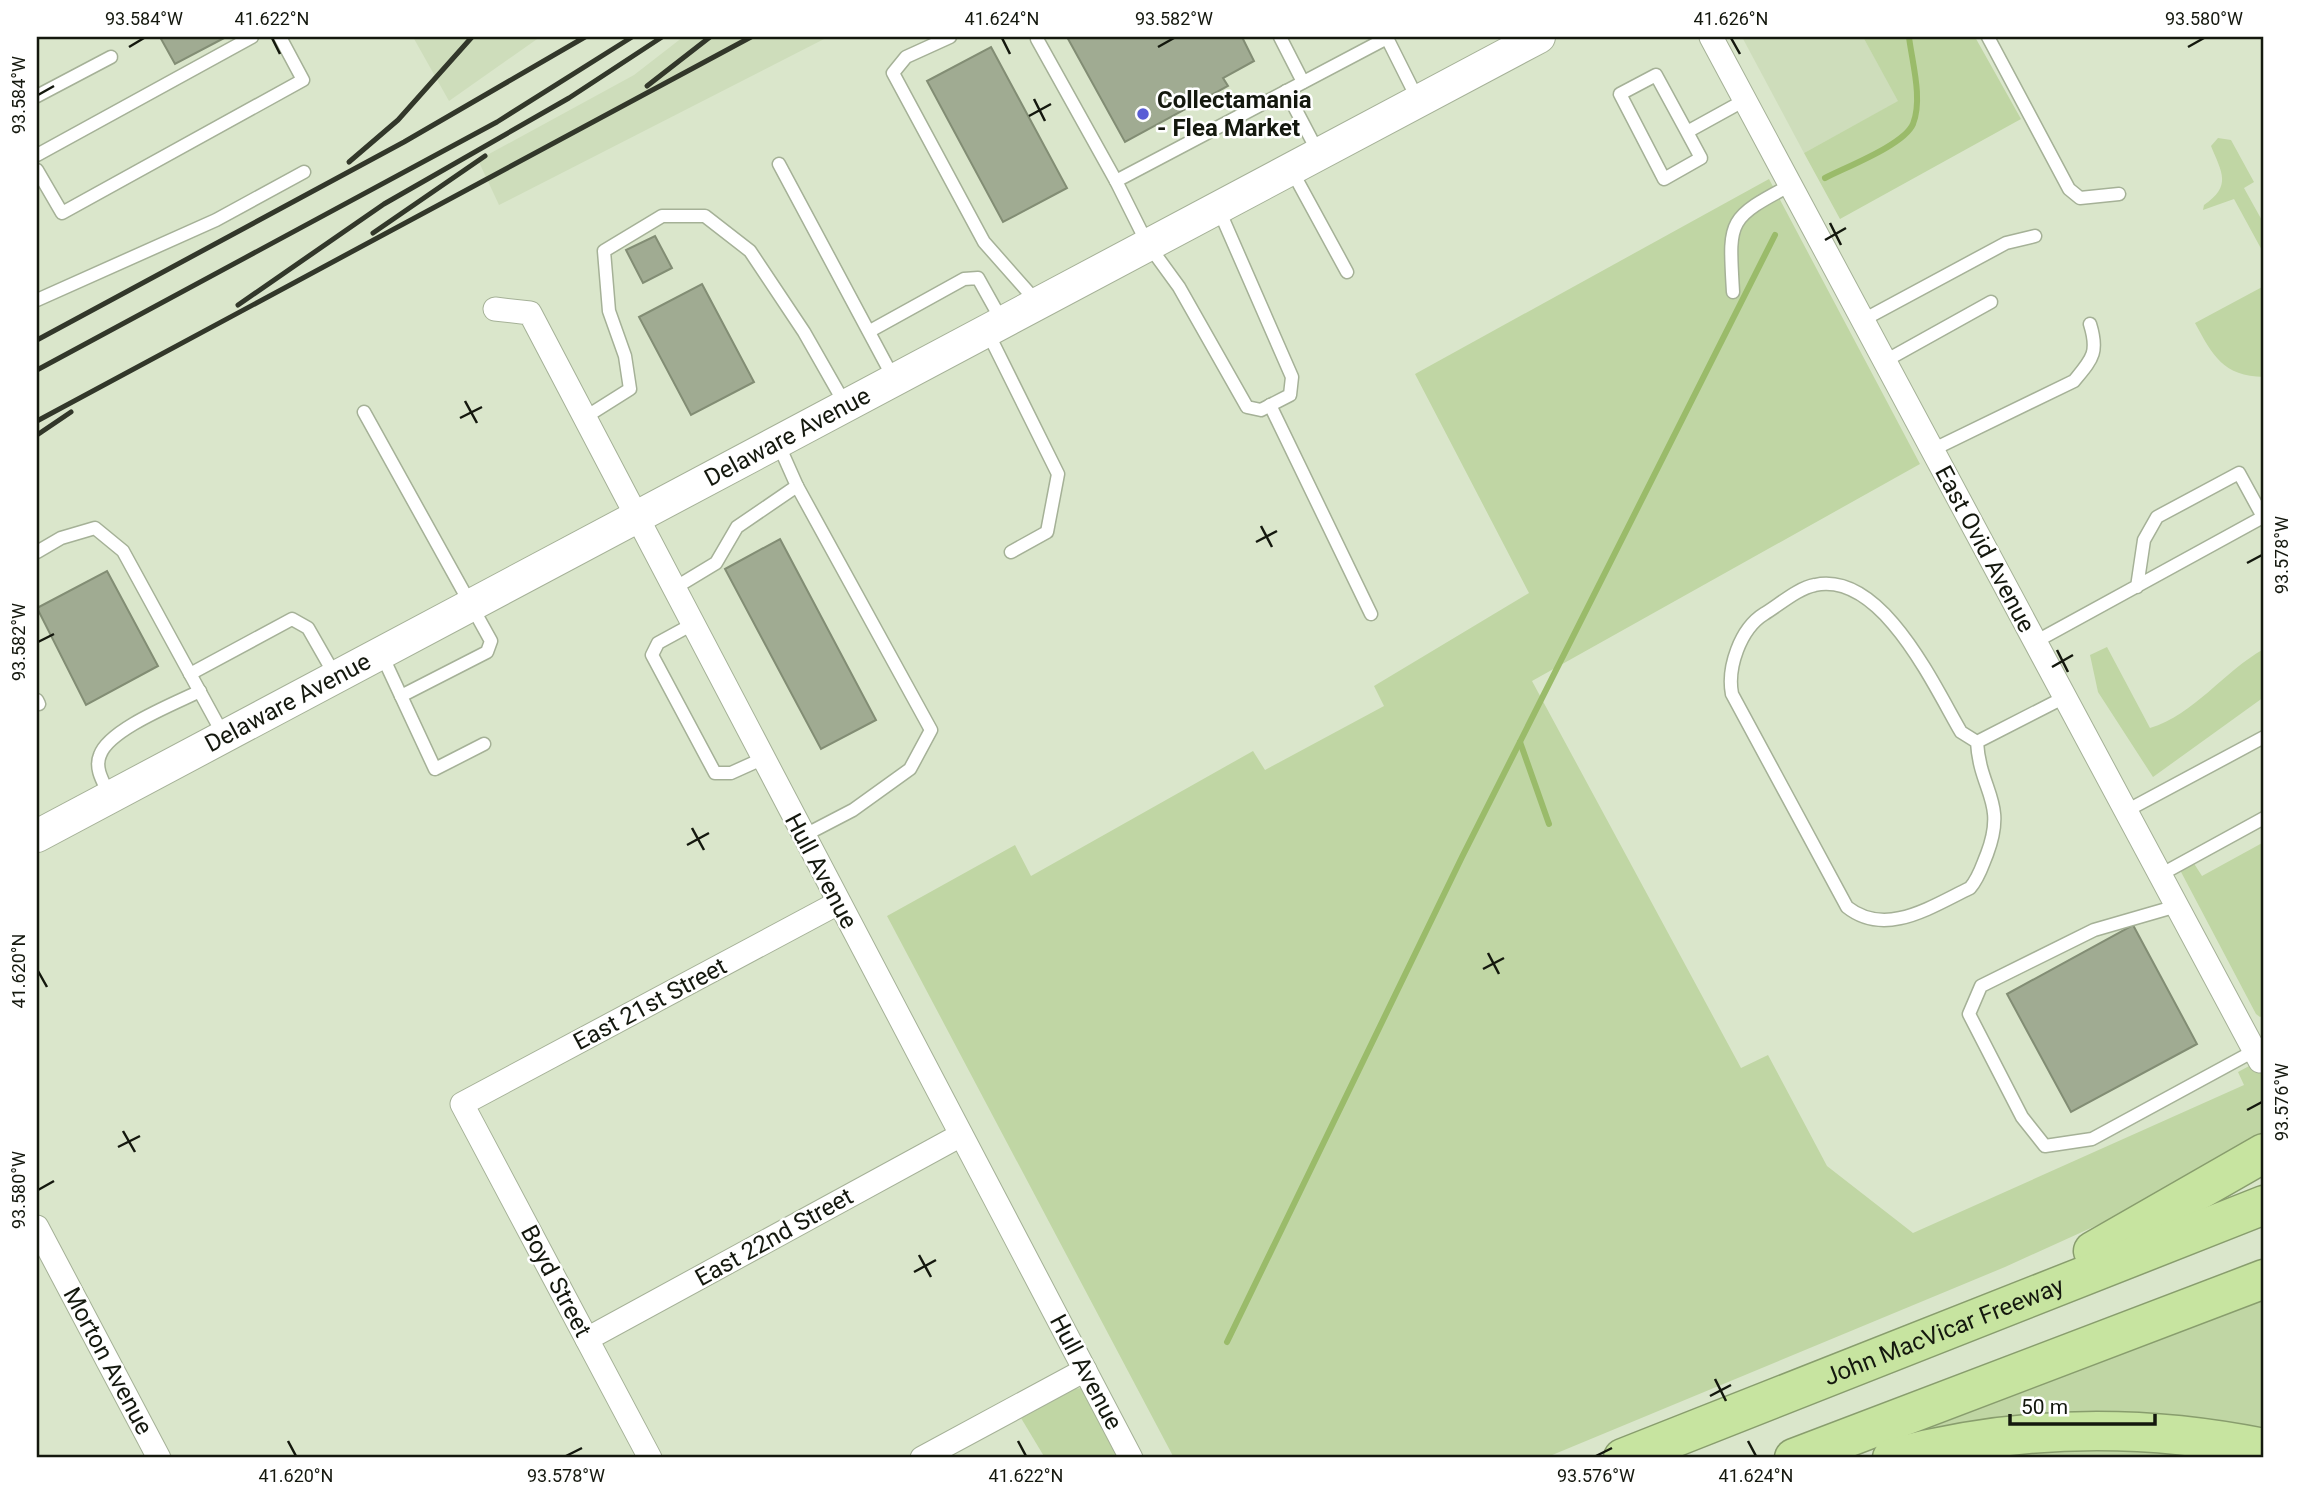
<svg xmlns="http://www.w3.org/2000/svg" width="2301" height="1495" font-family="Roboto,sans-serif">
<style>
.built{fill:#ceddbb}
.green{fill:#c0d6a4}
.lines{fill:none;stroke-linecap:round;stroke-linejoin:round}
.stream{stroke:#9abb6a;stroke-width:6}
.building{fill:#a0ab92;stroke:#828d74;stroke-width:2}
.lane-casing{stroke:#a5b197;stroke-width:15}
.street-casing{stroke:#a5b197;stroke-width:25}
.secondary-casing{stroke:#a5b197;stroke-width:34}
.highway-casing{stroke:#889d6d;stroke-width:41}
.lane{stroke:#fff;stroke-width:12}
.street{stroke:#fff;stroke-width:23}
.secondary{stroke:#fff;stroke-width:32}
.highway{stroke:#c7e4a0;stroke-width:38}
.rail{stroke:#32372a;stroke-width:5}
.ticks{fill:none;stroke:#14180e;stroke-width:2.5}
.poi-dot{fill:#595dd5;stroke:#fff;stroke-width:2.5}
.labels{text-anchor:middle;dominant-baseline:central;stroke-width:5;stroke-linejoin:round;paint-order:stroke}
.poi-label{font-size:24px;font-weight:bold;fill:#14180e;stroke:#fff;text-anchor:start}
.street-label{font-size:24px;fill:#14180e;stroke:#fff}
.neatline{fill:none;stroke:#14180e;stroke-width:2.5}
.ticks-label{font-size:18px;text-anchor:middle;fill:#14180e}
</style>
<rect width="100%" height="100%" fill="#dae6cb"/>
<g class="built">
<polygon points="413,37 540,37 449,101"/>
<polygon points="683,37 828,37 499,205 478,160 634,75"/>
<polygon points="1742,37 1863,37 1899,101 1804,153"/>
</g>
<g class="green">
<polygon points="1863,37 1975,37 2021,119 1840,219 1804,153 1898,101"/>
<path d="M2218,138L2231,140L2254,182L2244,188L2264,224V254L2234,199L2203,210L2204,205C2232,186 2222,173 2211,146Z"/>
<polygon points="1769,179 1920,464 1532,681 1741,1068 1768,1055 1827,1166 1913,1233 2244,1085 2238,1072 2264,1058 2264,1137 2135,1208 2005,1267 1545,1458 1174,1458 887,916 1015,845 1031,876 1253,751 1265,770 1384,706 1374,686 1529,593 1415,374"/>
<path d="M2264,286V377C2223,376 2213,356 2195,323Z"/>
<path d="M2107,647L2150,728C2194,715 2224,671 2264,649V697L2153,777L2098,692L2090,655Z"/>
<polygon points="2264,842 2264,1015 2260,1017 2256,1014 2180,870 2193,862 2202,876"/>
<polygon points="2264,1295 2264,1433 1920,1432"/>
<polygon points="1081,1388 1088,1393 1122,1458 1045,1458 1021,1418 1073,1389"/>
<polygon points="2016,1443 2250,1458 1944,1458"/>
</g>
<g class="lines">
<g class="stream">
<path d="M1825,178C1846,167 1904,145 1913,124C1923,99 1912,62 1909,37"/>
<polyline points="1520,742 1549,824"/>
<polyline points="1227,1342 1462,857 1775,235"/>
</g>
</g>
<g class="building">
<polygon points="160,37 226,37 175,64"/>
<polygon points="1067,37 1242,37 1254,61 1223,78 1228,86 1125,142"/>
<polygon points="991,47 1067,188 1003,222 927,81"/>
<polygon points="655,236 672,268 643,283 626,250"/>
<polygon points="702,284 754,382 691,415 639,317"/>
<polygon points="780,539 876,720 821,749 725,569"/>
<polygon points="107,571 158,666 86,705 37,608"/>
<polygon points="2133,925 2197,1044 2071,1112 2007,994"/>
</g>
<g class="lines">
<g class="lane-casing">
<g id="lane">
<polyline points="950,37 906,57 893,73 984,242 1037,302"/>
<polyline points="1280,37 1303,82"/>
<polyline points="1988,37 2069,189 2080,198 2119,194"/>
<polyline points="1037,39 1116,181"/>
<polyline points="1286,91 1318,152"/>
<polyline points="37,96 111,57"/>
<polyline points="1687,132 1701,158 1664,179 1620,94 1656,75 1687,132 1745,100"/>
<polyline points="37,155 252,37"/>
<polyline points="779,164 894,379"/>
<polyline points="37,170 62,213 303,80 280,37"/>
<polyline points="1292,171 1347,272"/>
<polyline points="1219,210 1292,377 1290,395 1261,410 1247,407 1179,287 1147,243 1116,181 1387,38 1418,100"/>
<path d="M1733,292C1729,221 1726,219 1791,185"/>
<polyline points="37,300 216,220 304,172"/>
<polyline points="1863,320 2006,243 2035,236"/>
<polyline points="870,331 964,279 978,278 1002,321"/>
<polyline points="988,333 1058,474 1047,532 1011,552"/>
<polyline points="1885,361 1991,302"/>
<polyline points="1270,405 1371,614"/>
<polyline points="364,412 491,641 487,652 401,696"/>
<polyline points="584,418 630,389 625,356 609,311 604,251 662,216 705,216 750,251 804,332 845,404"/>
<path d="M1932,450L2074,381C2092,359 2099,353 2090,324"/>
<polyline points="797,486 931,730 910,769 853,810 803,836"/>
<polyline points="37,552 61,538 95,528 123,551 224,736"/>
<polyline points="673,589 716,563 737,527 797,486 777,441"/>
<polyline points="691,625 658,643 652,655 715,773 731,773 762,759"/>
<path d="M2035,642C2111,600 2187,559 2263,517L2239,473L2157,517L2144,540L2137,587"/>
<polyline points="381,653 435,769 484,744"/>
<polyline points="190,674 292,619 308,628 336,677"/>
<polyline points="37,700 39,704"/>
<path d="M1977,742L1961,732C1934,686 1882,571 1815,585C1798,588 1779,605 1764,614C1740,629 1727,668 1732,694L1847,907C1886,938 1932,906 1970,888C1979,878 1982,866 1987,854C2007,801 1980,792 1977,742L2065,697"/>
<path d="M110,796C104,783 94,769 100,755C109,729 176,703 200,691"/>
<polyline points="2126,811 2264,737"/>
<polyline points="2160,875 2264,818"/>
<polyline points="2177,906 2094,930 1981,986 1969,1014 2022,1117 2045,1146 2092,1139 2254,1051"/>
</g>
</g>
<g class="street-casing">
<g id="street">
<polyline points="1711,37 2260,1061"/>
<polyline points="495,309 530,313 1131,1458"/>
<polyline points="37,1227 159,1458"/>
<polyline points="587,1339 961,1135"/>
<polyline points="650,1458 462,1104 838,903"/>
<polyline points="922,1458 1085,1370"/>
</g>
</g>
<g class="secondary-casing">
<g id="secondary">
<path id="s1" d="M37,836L1539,37"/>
</g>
</g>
<g class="highway-casing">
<g id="highway">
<polyline points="2093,1251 2264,1153"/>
<path id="s2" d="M1623,1458L2264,1205"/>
<polyline points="1794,1458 2264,1279"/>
<path d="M1892,1458C2015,1425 2140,1423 2264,1448"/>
</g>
</g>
<use href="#lane" class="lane"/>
<use href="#street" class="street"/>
<use href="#secondary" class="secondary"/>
<use href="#highway" class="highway"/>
<g class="rail">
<polyline points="647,86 710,37"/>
<polyline points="349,162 398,120 472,37"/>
<polyline points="373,233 485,156"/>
<polyline points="238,305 384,204 569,98 662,37"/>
<polyline points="37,340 404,142 585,37"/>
<polyline points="37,370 497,122 632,37"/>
<polyline points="37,421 751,37"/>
<polyline points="37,435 71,412"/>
</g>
</g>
<path class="ticks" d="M272,38L280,54M1002,38L1010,54M1731,38L1740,54M129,47L144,38M1158,47L1174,38M2188,47L2204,38M38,95L54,86M1034,99L1045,121M1029,116L1051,104M1830,223L1841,245M1825,240L1846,228M465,401L477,423M460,418L482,407M1261,526L1272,547M1256,542L1277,531M2247,563L2262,555M38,642L54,634M2057,650L2068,672M2052,667L2073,655M692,828L704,850M687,845L709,833M1488,953L1499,974M1483,969L1504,958M38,971L47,987M2247,1110L2262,1102M123,1131L135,1152M118,1147L140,1136M38,1190L54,1181M919,1255L931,1277M914,1272L936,1260M1715,1379L1726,1401M1710,1396L1731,1385M288,1441L296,1456M1018,1441L1026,1456M1748,1441L1756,1456M566,1456L582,1448M1596,1456L1612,1448"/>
<circle class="poi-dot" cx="1143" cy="114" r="7"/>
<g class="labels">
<g class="poi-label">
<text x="1157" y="100">Collectamania<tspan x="1157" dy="28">- Flea Market</tspan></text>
</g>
<g class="street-label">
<text stroke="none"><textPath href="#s1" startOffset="850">Delaware Avenue</textPath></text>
<text transform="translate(1985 549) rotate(62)">East Ovid Avenue</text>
<text stroke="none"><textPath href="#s1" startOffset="284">Delaware Avenue</textPath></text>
<text transform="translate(821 871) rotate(62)">Hull Avenue</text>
<text transform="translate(650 1004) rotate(-28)">East 21st Street</text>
<text transform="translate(774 1237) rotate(-29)">East 22nd Street</text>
<text transform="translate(556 1281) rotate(62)">Boyd Street</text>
<text stroke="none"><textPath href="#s2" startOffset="345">John MacVicar Freeway</textPath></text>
<text transform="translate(108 1361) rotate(62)">Morton Avenue</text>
<text transform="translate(1086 1372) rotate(62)">Hull Avenue</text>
</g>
</g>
<rect width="2301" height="1495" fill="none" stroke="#ffffff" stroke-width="77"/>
<path d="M2010 1414v10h145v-10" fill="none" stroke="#14180e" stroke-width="3.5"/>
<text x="2021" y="1414" font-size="21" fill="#14180e" stroke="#ffffff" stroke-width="5" paint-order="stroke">50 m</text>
<rect x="38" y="38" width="2224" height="1418" class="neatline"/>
<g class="ticks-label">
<text x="144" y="25">93.584°W</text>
<text x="272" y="25">41.622°N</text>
<text x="1002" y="25">41.624°N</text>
<text x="1174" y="25">93.582°W</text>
<text x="1731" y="25">41.626°N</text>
<text x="2204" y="25">93.580°W</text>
<text transform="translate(19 95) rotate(-90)" y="6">93.584°W</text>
<text transform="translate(2282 555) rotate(-90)" y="6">93.578°W</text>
<text transform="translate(19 642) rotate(-90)" y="6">93.582°W</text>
<text transform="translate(19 971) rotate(-90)" y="6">41.620°N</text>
<text transform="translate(2282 1102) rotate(-90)" y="6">93.576°W</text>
<text transform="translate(19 1190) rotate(-90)" y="6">93.580°W</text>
<text x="296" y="1482">41.620°N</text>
<text x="566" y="1482">93.578°W</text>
<text x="1026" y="1482">41.622°N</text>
<text x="1596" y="1482">93.576°W</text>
<text x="1756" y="1482">41.624°N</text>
</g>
</svg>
